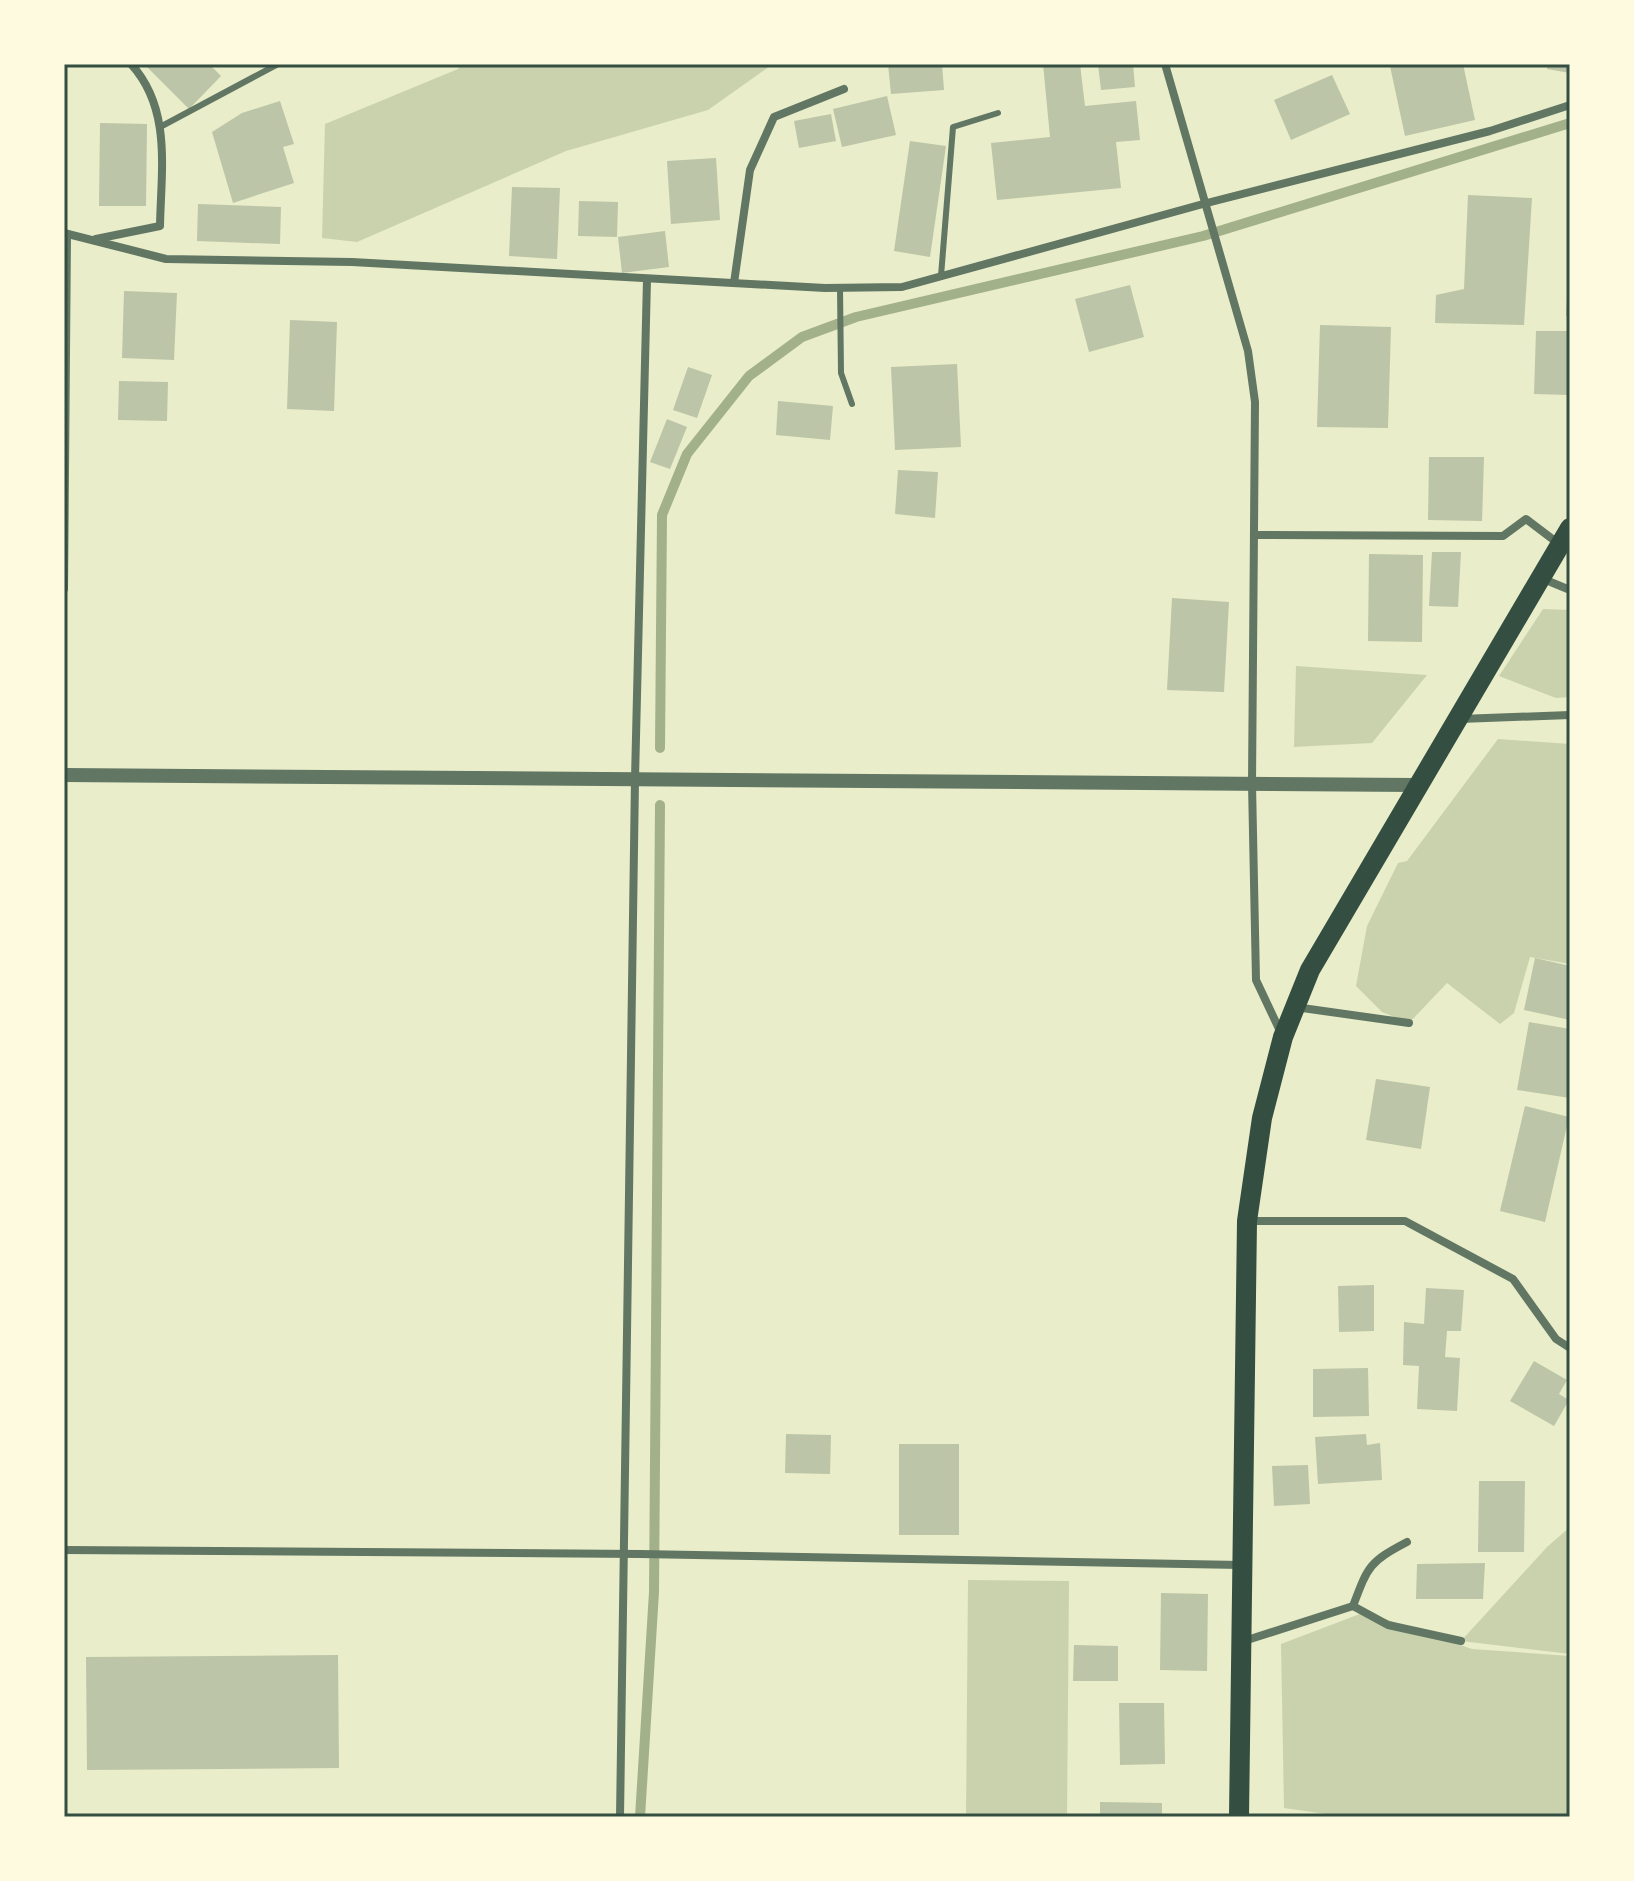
<svg xmlns="http://www.w3.org/2000/svg" width="1634" height="1881" font-family="'Fira Sans Condensed',sans-serif">
<style>
.green{fill:#cad2ad}
.lines{fill:none;stroke-linecap:round;stroke-linejoin:round}
.stream{stroke:#a3b18a;stroke-width:10}
.building{fill:#bcc5a7}
.service{stroke:#617663;stroke-width:6}
.minor{stroke:#617663;stroke-width:8}
.tertiary{stroke:#617663;stroke-width:14}
.primary{stroke:#344e41;stroke-width:20}
.neatline{fill:none;stroke:#344e41;stroke-width:3}
</style>
<rect width="100%" height="100%" fill="#e9edc9"/>
<g class="green">
<polygon points="461,64 773,64 708,110 566,151 357,242 322,238 325,124 458,69"/>
<polygon points="1543,609 1570,610 1570,697 1556,698 1499,676"/>
<polygon points="1296,666 1427,675 1372,743 1294,747"/>
<polygon points="1498,739 1570,744 1570,964 1530,957 1514,1013 1500,1024 1447,983 1409,1023 1382,1012 1356,986 1367,926 1398,863 1407,861"/>
<polygon points="1570,1527 1570,1654 1461,1641 1547,1547"/>
<polygon points="968,1580 1069,1581 1067,1817 966,1817"/>
<polygon points="1365,1612 1472,1649 1570,1656 1570,1817 1347,1817 1284,1808 1281,1644"/>
</g>
<g class="lines">
<g class="stream">
<polyline points="660,748 662,515 687,454 749,376 802,337 856,317 1203,236 1570,123"/>
<polyline points="640,1817 654,1592 660,805"/>
</g>
</g>
<g class="building">
<polygon points="144,64 209,64 221,76 189,109"/>
<polygon points="888,64 942,64 944,90 891,94"/>
<polygon points="1043,64 1080,64 1085,106 1136,101 1140,140 1116,142 1121,188 997,200 991,143 1050,137"/>
<polygon points="1098,64 1133,64 1135,87 1101,90"/>
<polygon points="1400,64 1463,64 1475,120 1405,136 1390,66"/>
<polygon points="1548,64 1570,64 1570,73 1547,69"/>
<polygon points="1332,75 1350,114 1291,140 1274,100"/>
<polygon points="887,96 896,135 842,147 833,109"/>
<polygon points="280,101 294,144 283,147 294,183 233,203 212,132 242,113"/>
<polygon points="831,114 836,141 799,148 794,121"/>
<polygon points="100,123 147,124 146,206 99,206"/>
<polygon points="910,141 946,146 930,257 894,251"/>
<polygon points="716,158 720,220 671,224 667,161"/>
<polygon points="512,187 560,188 557,259 509,256"/>
<polygon points="1468,195 1532,198 1524,325 1435,323 1436,295 1464,289"/>
<polygon points="579,201 618,202 617,237 578,236"/>
<polygon points="198,204 281,207 280,244 197,241"/>
<polygon points="665,231 669,267 622,273 618,237"/>
<polygon points="1130,285 1144,337 1089,352 1075,299"/>
<polygon points="1568,285 1570,285 1570,316 1566,316"/>
<polygon points="124,291 177,293 174,360 122,358"/>
<polygon points="290,320 337,322 334,411 287,409"/>
<polygon points="1320,325 1391,327 1388,428 1317,427"/>
<polygon points="1536,331 1570,331 1570,395 1534,394"/>
<polygon points="957,364 961,447 895,450 891,367"/>
<polygon points="688,367 712,375 697,418 673,410"/>
<polygon points="119,381 168,382 167,421 118,420"/>
<polygon points="778,401 833,406 830,440 776,435"/>
<polygon points="667,419 687,427 670,469 650,462"/>
<polygon points="1429,457 1484,457 1482,521 1428,520"/>
<polygon points="898,470 938,472 935,518 895,514"/>
<polygon points="1432,552 1461,552 1458,607 1429,606"/>
<polygon points="1369,554 1423,555 1422,642 1368,641"/>
<polygon points="1172,598 1229,602 1224,692 1167,690"/>
<polygon points="1535,958 1570,966 1570,1020 1524,1010"/>
<polygon points="1529,1022 1570,1029 1570,1098 1517,1090"/>
<polygon points="1376,1079 1430,1087 1421,1149 1366,1140"/>
<polygon points="1525,1106 1569,1117 1545,1222 1500,1211"/>
<polygon points="1374,1285 1374,1331 1339,1332 1338,1286"/>
<polygon points="1426,1288 1464,1290 1461,1331 1447,1331 1445,1357 1460,1358 1457,1411 1417,1409 1419,1366 1403,1365 1404,1322 1424,1324"/>
<polygon points="1534,1361 1567,1380 1559,1394 1569,1400 1554,1426 1510,1401"/>
<polygon points="1368,1368 1369,1416 1313,1417 1313,1369"/>
<polygon points="786,1434 831,1435 830,1474 785,1473"/>
<polygon points="1366,1434 1367,1445 1380,1443 1382,1480 1318,1484 1315,1437"/>
<rect x="899" y="1444" width="60" height="91"/>
<polygon points="1308,1465 1310,1504 1274,1506 1272,1466"/>
<polygon points="1479,1481 1525,1481 1524,1552 1478,1552"/>
<polygon points="1485,1563 1483,1599 1416,1599 1417,1564"/>
<polygon points="1161,1593 1208,1594 1207,1671 1160,1670"/>
<polygon points="1074,1645 1118,1646 1118,1681 1073,1681"/>
<polygon points="338,1655 339,1768 87,1770 86,1657"/>
<polygon points="1119,1703 1164,1703 1165,1764 1120,1765"/>
<polygon points="1100,1802 1162,1803 1162,1817 1100,1817"/>
</g>
<g class="lines">
<g class="service">
<polyline points="162,126 278,64"/>
<polyline points="941,276 953,127 998,113"/>
<polyline points="840,288 841,373 852,404"/>
</g>
<g class="minor">
<polyline points="1165,64 1248,351 1255,402 1252,784 1256,980 1281,1033"/>
<polyline points="64,233 166,259 352,262 825,288 902,287 1203,204 1490,131 1570,105"/>
<path d="M96,239L160,226C161,170 172,109 131,64"/>
<polyline points="734,283 750,170 774,117 844,89"/>
<polyline points="1254,535 1503,536 1526,519 1559,544"/>
<polyline points="1541,578 1570,590"/>
<polyline points="64,589 67,234"/>
<polyline points="1460,719 1570,715"/>
<polyline points="1295,1007 1409,1023"/>
<polyline points="1248,1221 1405,1221 1513,1279 1556,1339 1570,1348"/>
<polyline points="64,1550 640,1554 1241,1565"/>
<path d="M1353,1606C1368,1566 1369,1562 1407,1542"/>
<polyline points="1241,1642 1353,1606 1388,1625 1461,1641"/>
<polyline points="620,1817 635,779 647,279"/>
</g>
<polyline class="tertiary" points="64,775 1416,785"/>
<polyline class="primary" points="1239,1817 1247,1221 1262,1118 1283,1037 1310,970 1570,528"/>
</g>
<rect width="1634" height="1881" fill="none" stroke="#fefae0" stroke-width="132"/>
<rect x="66" y="66" width="1502" height="1749" class="neatline"/>
</svg>
